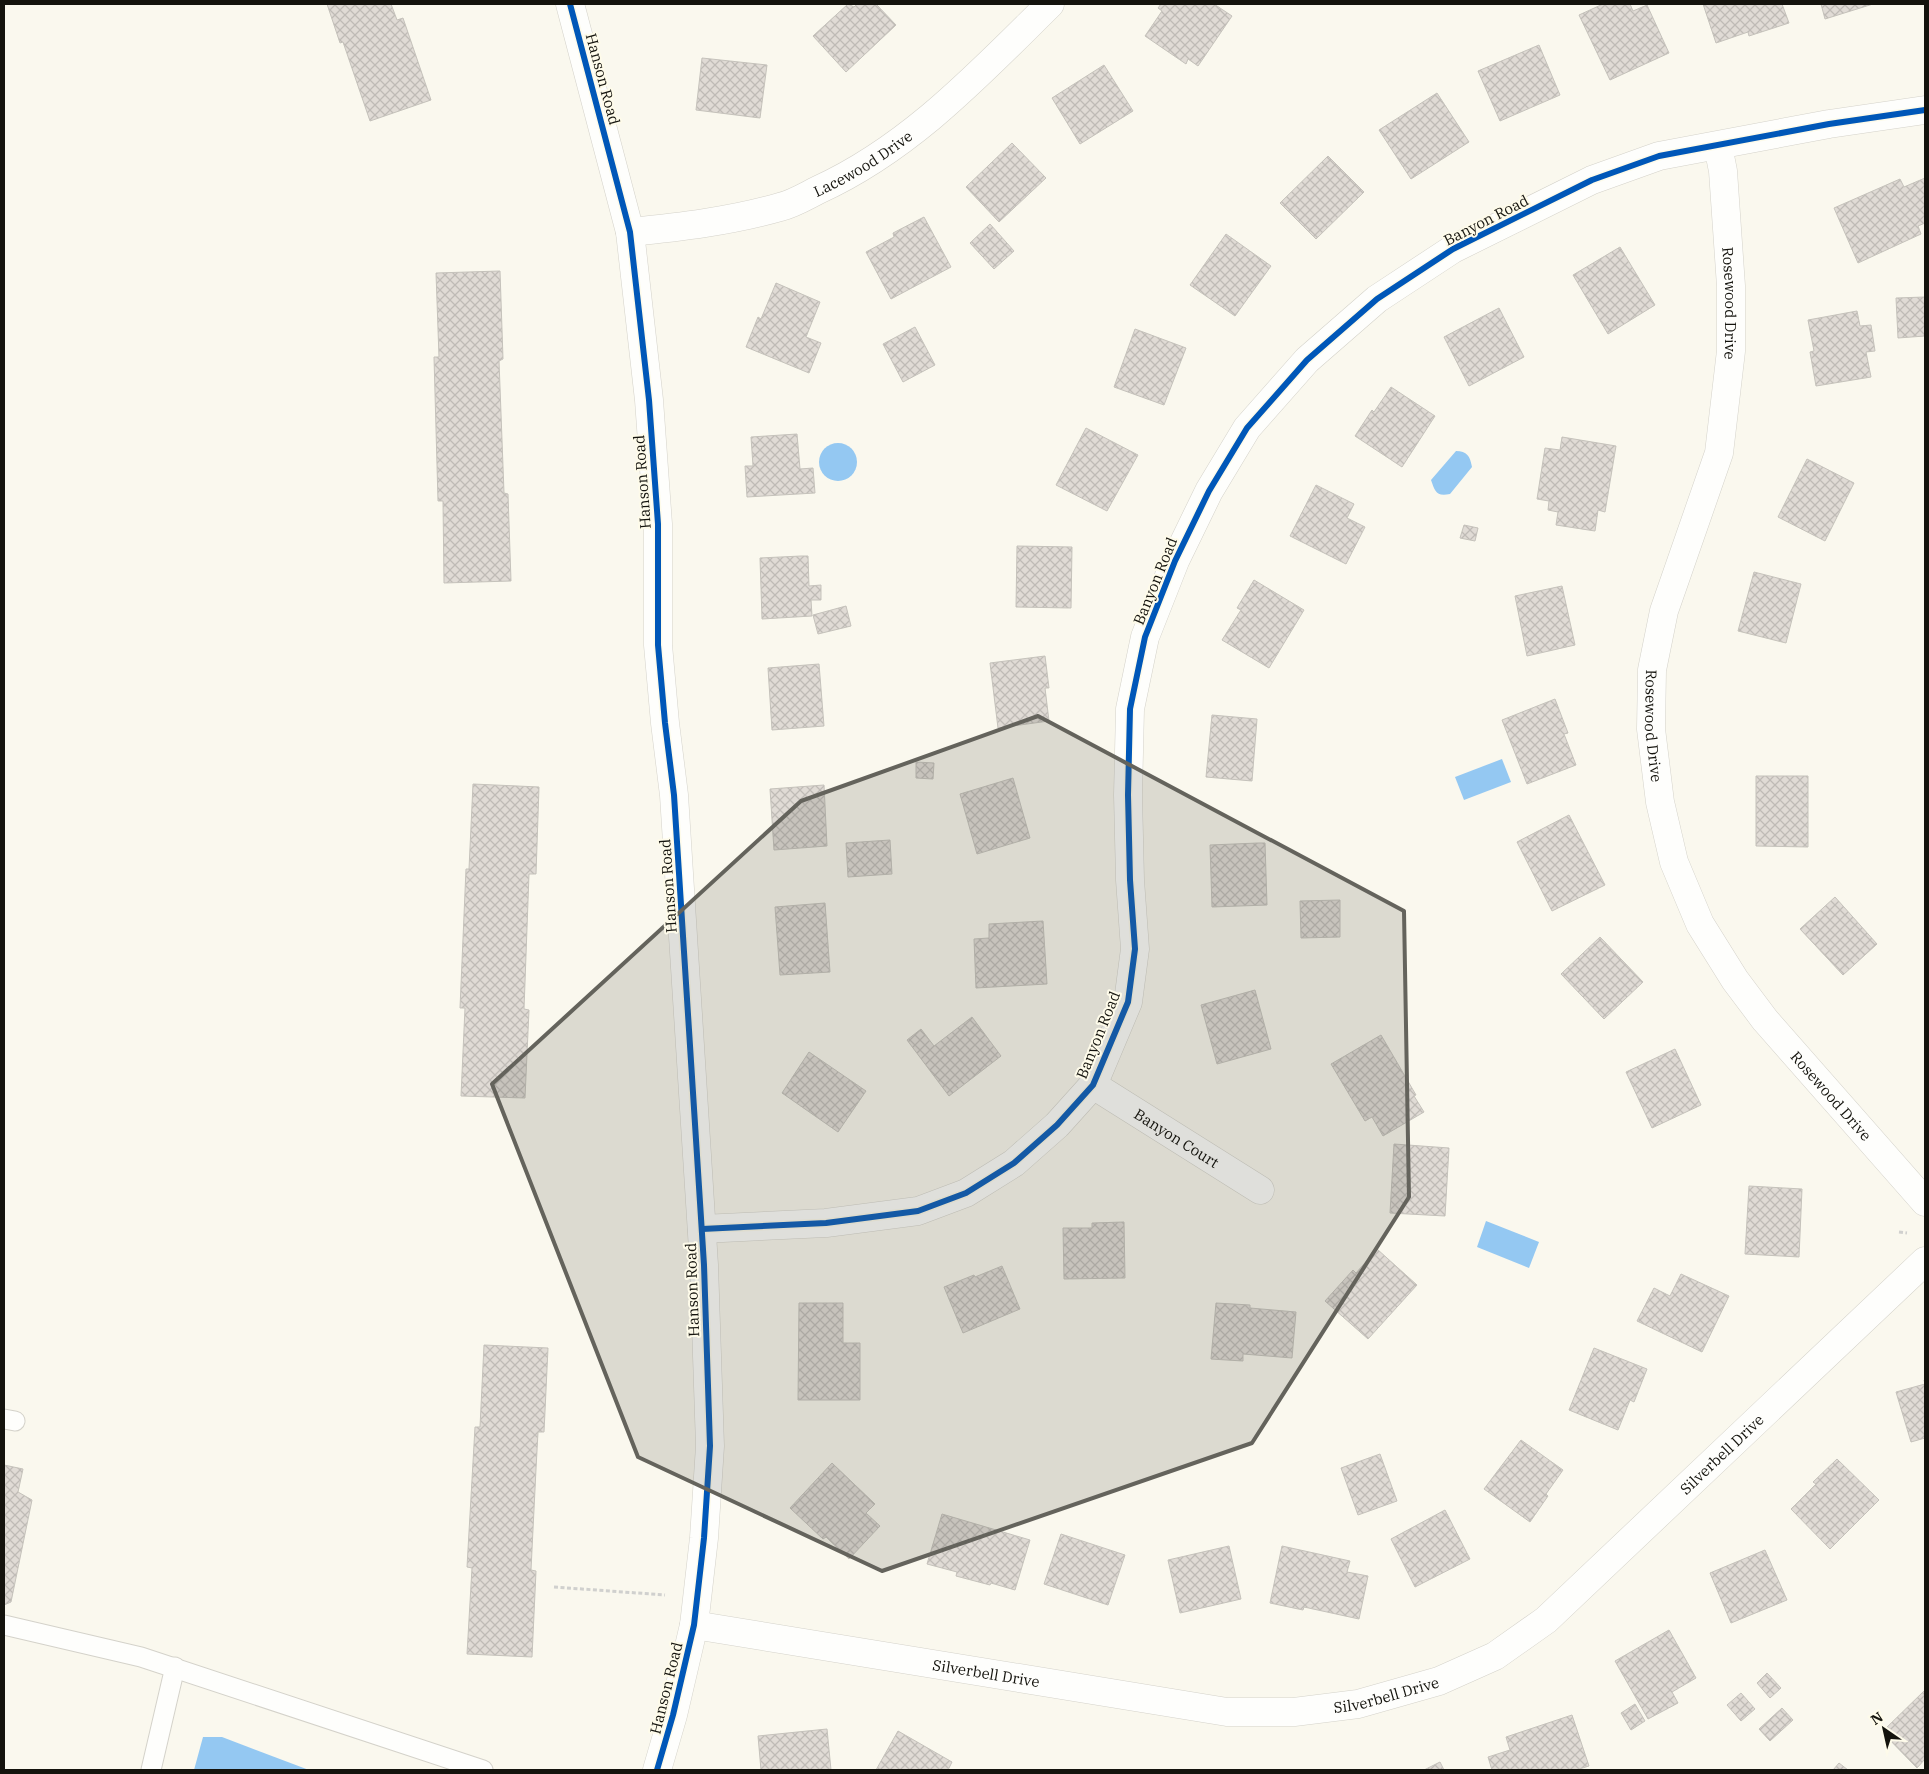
<svg xmlns="http://www.w3.org/2000/svg" width="1929" height="1774" font-family="'IBM Plex Serif',serif">
<style>
.water{fill:#94c8f2}
.building{fill:url(#building-cross-hatch);stroke:#c5c2bb}
.lines{fill:none;stroke-linecap:round;stroke-linejoin:round}
.lane-casing{stroke:#d4d2ca;stroke-width:21}
.street-casing{stroke:#d4d2ca;stroke-width:29}
.path{stroke:#d0d0ce;stroke-width:3;stroke-dasharray:4 2.5;stroke-linecap:butt}
.lane{stroke:#fefefc;stroke-width:19}
.street{stroke:#fefefc;stroke-width:28}
.cycleway-casing{stroke:#fefbea;stroke-width:9}
.cycleway{stroke:#0057b8;stroke-width:6}
.marked{fill:#64635c;fill-opacity:0.2;stroke:#64635c;stroke-width:4;stroke-linejoin:round}
.labels{text-anchor:middle;dominant-baseline:central;stroke-width:4;stroke-linejoin:round;paint-order:stroke}
.street-label{font-size:15px;fill:#14130d;stroke:#fefbea}
</style>
<defs>
<pattern id="building-cross-hatch" width="8" height="8" patternUnits="userSpaceOnUse" patternTransform="scale(1.25)"><rect width="8" height="8" fill="#e0dbd5"/><path d="M0 0l8 8M0 8l8-8" fill="none" stroke="#bfbbb6"/></pattern>
</defs>
<rect width="100%" height="100%" fill="#faf8ee"/>
<g class="water">
<circle cx="838" cy="462" r="19"/>
<path d="M1456,451C1467,451 1470,456 1472,467L1450,494C1436,497 1435,491 1431,480Z"/>
<polygon points="1502,759 1511,782 1464,800 1455,777"/>
<polygon points="1486,1221 1539,1242 1529,1268 1477,1247"/>
<polygon points="203,1737 222,1737 309,1770 194,1770"/>
</g>
<g class="building">
<polygon points="327,4 391,4 397,20 403,18 431,100 370,121 343,42 340,43"/>
<polygon points="848,4 854,7 857,4 876,4 896,25 846,72 813,36"/>
<polygon points="1161,4 1214,4 1232,16 1198,66 1188,59 1186,64 1145,36 1162,11 1158,8"/>
<polygon points="1603,4 1630,4 1633,11 1647,5 1669,53 1610,80 1579,15"/>
<polygon points="1703,4 1782,4 1789,23 1749,36 1748,32 1716,43"/>
<polygon points="1821,4 1873,4 1825,19"/>
<polygon points="1539,45 1560,95 1500,121 1478,71"/>
<polygon points="702,58 767,65 760,118 696,110"/>
<polygon points="1104,65 1133,111 1080,144 1052,98"/>
<polygon points="1437,93 1469,142 1411,179 1379,130"/>
<polygon points="1012,143 1046,178 999,222 966,187"/>
<polygon points="1328,156 1364,192 1316,239 1280,203"/>
<polygon points="1925,178 1925,223 1918,226 1921,234 1858,263 1834,208 1900,179 1904,187"/>
<polygon points="924,217 951,267 891,299 866,252 894,237 893,233"/>
<polygon points="990,224 1014,251 994,269 970,243"/>
<polygon points="1226,234 1271,266 1235,316 1190,285"/>
<polygon points="1620,247 1655,305 1608,334 1573,275"/>
<polygon points="500,271 503,359 499,361 504,493 508,494 511,581 444,583 443,501 438,501 434,357 439,357 436,273"/>
<polygon points="776,283 820,302 806,337 821,343 809,373 746,347 758,317 761,319"/>
<polygon points="1925,297 1925,336 1898,338 1896,298"/>
<polygon points="1499,308 1524,357 1469,386 1444,337"/>
<polygon points="1857,311 1860,326 1871,325 1875,351 1866,352 1871,377 1816,386 1810,352 1814,351 1808,320"/>
<polygon points="915,327 935,365 903,382 883,344"/>
<polygon points="1135,329 1186,348 1164,405 1114,387"/>
<polygon points="1391,387 1435,416 1402,467 1355,436 1372,410 1374,412"/>
<polygon points="1086,428 1138,455 1107,511 1056,485"/>
<polygon points="797,434 800,469 813,468 815,493 747,497 745,466 753,466 751,437"/>
<polygon points="1562,437 1616,446 1605,512 1598,510 1595,531 1556,525 1558,512 1548,510 1549,501 1537,499 1545,448 1560,450"/>
<polygon points="1807,459 1854,483 1825,541 1778,517"/>
<polygon points="1316,485 1354,504 1347,518 1365,527 1346,564 1290,536"/>
<polygon points="1464,525 1478,528 1475,541 1460,538"/>
<polygon points="1017,546 1072,547 1071,608 1016,607"/>
<polygon points="801,556 808,556 809,586 821,585 821,600 811,600 812,616 762,619 760,558"/>
<polygon points="1754,572 1801,584 1786,643 1738,631"/>
<polygon points="1254,580 1304,610 1269,668 1222,640 1241,610 1237,608"/>
<polygon points="1562,586 1575,645 1527,656 1515,596"/>
<polygon points="846,606 851,626 818,634 813,615"/>
<polygon points="1045,656 1049,688 1045,688 1049,721 998,728 990,663"/>
<polygon points="819,664 824,726 772,730 768,668"/>
<polygon points="1555,699 1568,733 1564,734 1576,765 1527,784 1502,720"/>
<polygon points="1212,715 1257,719 1252,781 1206,777"/>
<polygon points="916,762 934,763 933,779 916,778"/>
<polygon points="1756,776 1808,776 1808,847 1756,846"/>
<polygon points="1013,778 1030,838 977,854 960,794"/>
<polygon points="473,784 539,787 536,874 529,874 524,1009 529,1010 525,1098 461,1096 465,1008 460,1008 466,869 469,869"/>
<polygon points="824,785 827,846 774,850 770,789"/>
<polygon points="1569,815 1605,885 1552,911 1517,842"/>
<polygon points="890,840 892,874 848,877 846,843"/>
<polygon points="1258,843 1265,843 1267,905 1212,907 1210,845"/>
<polygon points="1835,897 1877,944 1843,975 1800,929"/>
<polygon points="1340,900 1340,937 1301,938 1300,901"/>
<polygon points="825,903 830,972 780,975 775,907"/>
<polygon points="1043,921 1047,984 976,988 974,939 989,938 989,924"/>
<polygon points="1600,937 1643,982 1604,1019 1561,974"/>
<polygon points="1255,990 1271,1049 1217,1064 1201,1005"/>
<polygon points="972,1017 1001,1056 949,1096 907,1040 921,1029 934,1046"/>
<polygon points="1381,1035 1416,1095 1414,1096 1424,1112 1383,1136 1372,1117 1365,1121 1331,1064"/>
<polygon points="1675,1049 1701,1105 1652,1128 1626,1072"/>
<polygon points="809,1052 866,1091 838,1132 782,1093"/>
<polygon points="1394,1144 1449,1148 1445,1216 1390,1213"/>
<polygon points="1749,1186 1802,1189 1799,1257 1745,1254"/>
<polygon points="1124,1222 1125,1278 1064,1279 1063,1228 1092,1228 1092,1223"/>
<polygon points="1377,1249 1417,1285 1368,1339 1325,1301 1353,1270 1356,1273"/>
<polygon points="1002,1266 1020,1309 963,1333 944,1287 974,1275 975,1277"/>
<polygon points="1681,1274 1729,1296 1702,1352 1637,1321 1654,1288 1670,1296"/>
<polygon points="799,1303 843,1303 843,1343 860,1343 860,1400 798,1400"/>
<polygon points="1216,1303 1250,1305 1250,1308 1296,1312 1292,1358 1243,1354 1243,1361 1211,1359"/>
<polygon points="484,1345 548,1348 544,1432 538,1432 536,1469 531,1570 536,1571 532,1657 467,1654 472,1568 467,1567 475,1427 480,1427"/>
<polygon points="1594,1348 1647,1369 1634,1402 1630,1400 1618,1430 1569,1410"/>
<polygon points="1924,1380 1925,1380 1925,1438 1911,1442 1896,1392 1925,1384"/>
<polygon points="1521,1440 1563,1470 1546,1494 1548,1496 1530,1522 1484,1489"/>
<polygon points="1380,1454 1397,1501 1358,1515 1341,1468"/>
<polygon points="1837,1459 1879,1500 1830,1549 1791,1509 1816,1484 1813,1482"/>
<polygon points="832,1463 875,1504 866,1513 880,1526 849,1559 826,1537 823,1539 790,1508"/>
<polygon points="4,1465 23,1469 18,1492 32,1500 11,1602 4,1605"/>
<polygon points="1445,1510 1470,1559 1415,1587 1391,1539"/>
<polygon points="942,1514 1030,1540 1015,1590 991,1583 990,1585 956,1576 957,1572 927,1564"/>
<polygon points="1061,1534 1125,1555 1108,1605 1044,1584"/>
<polygon points="1229,1546 1241,1599 1180,1613 1168,1560"/>
<polygon points="1282,1546 1350,1561 1347,1572 1368,1576 1359,1619 1304,1607 1303,1610 1270,1603"/>
<polygon points="1765,1550 1787,1600 1731,1623 1710,1573"/>
<polygon points="1669,1630 1696,1678 1672,1692 1678,1703 1648,1719 1615,1661"/>
<polygon points="1767,1673 1781,1688 1770,1698 1757,1683"/>
<polygon points="1925,1690 1925,1759 1917,1768 1882,1732"/>
<polygon points="1741,1693 1755,1709 1741,1721 1727,1705"/>
<polygon points="1635,1704 1645,1721 1631,1730 1621,1713"/>
<polygon points="1782,1708 1793,1720 1770,1741 1759,1729"/>
<polygon points="1572,1715 1589,1766 1576,1770 1492,1770 1488,1757 1510,1750 1506,1737"/>
<polygon points="827,1729 831,1770 761,1770 758,1736"/>
<polygon points="898,1731 952,1762 948,1770 876,1770"/>
<polygon points="1440,1762 1444,1770 1424,1770"/>
<polygon points="1839,1763 1848,1770 1833,1770"/>
</g>
<g class="lines">
<g class="lane-casing">
<g id="lane">
<polyline points="4,1419 15,1421"/>
<polyline points="4,1625 141,1657 483,1770"/>
<polyline points="151,1770 175,1667"/>
</g>
</g>
<g class="street-casing">
<g id="street">
<polyline points="570,4 630,232 649,400 658,524 658,645 665,723 674,795 704,1265 710,1446 704,1538 694,1625 673,1715 657,1770"/>
<path id="s1" d="M1718,146L1723,171L1731,286V351L1719,453L1664,611L1652,670L1651,729L1660,802L1674,862L1700,924L1735,980L1765,1020L1925,1202"/>
<path id="s2" d="M630,232C681,227 731,221 780,207C793,204 806,196 818,190C910,148 979,74 1050,4"/>
<path id="s3" d="M1093,1085L1260,1190"/>
<polyline points="702,1229 826,1223 918,1211 966,1193 1014,1163 1057,1125 1093,1085 1128,1002 1135,949 1130,880 1128,795 1130,709 1145,637 1175,561 1209,491 1247,428 1307,360 1377,299 1453,249 1592,180 1659,156 1829,124 1925,110"/>
<path id="s4" d="M694,1625L1227,1712H1294L1358,1704L1439,1681L1495,1656L1546,1620L1925,1261"/>
</g>
</g>
<g class="path">
<polyline points="1899,1232 1907,1233"/>
<polyline points="554,1587 665,1595"/>
</g>
<use href="#lane" class="lane"/>
<use href="#street" class="street"/>
<g class="cycleway-casing">
<g id="cycleway">
<polyline points="570,4 630,232 649,400 658,524 658,645 665,723 674,795 704,1265 710,1446 704,1538 694,1625 673,1715 657,1770"/>
<polyline points="702,1229 826,1223 918,1211 966,1193 1014,1163 1057,1125 1093,1085 1128,1002 1135,949 1130,880 1128,795 1130,709 1145,637 1175,561 1209,491 1247,428 1307,360 1377,299 1453,249 1592,180 1659,156 1829,124 1925,110"/>
</g>
</g>
<use href="#cycleway" class="cycleway"/>
</g>
<path class="marked" d="M1038,716L1404,911L1409,1197L1252,1443L882,1571L638,1457L492,1084L801,801Z"/>
<g class="labels">
<g class="street-label">
<text transform="translate(603 79) rotate(75)">Hanson Road</text>
<text stroke="none"><textPath href="#s2" startOffset="246">Lacewood Drive</textPath></text>
<text transform="translate(1486 220) rotate(-27)">Banyon Road</text>
<text stroke="none"><textPath href="#s1" startOffset="158">Rosewood Drive</textPath></text>
<text transform="translate(642 482) rotate(-94)">Hanson Road</text>
<text transform="translate(1155 581) rotate(-68)">Banyon Road</text>
<text stroke="none"><textPath href="#s1" startOffset="592">Rosewood Drive</textPath></text>
<text transform="translate(668 886) rotate(-94)">Hanson Road</text>
<text transform="translate(1098 1035) rotate(-68)">Banyon Road</text>
<text stroke="none"><textPath href="#s1" startOffset="1014">Rosewood Drive</textPath></text>
<text stroke="none"><textPath href="#s3" startOffset="99">Banyon Court</textPath></text>
<text transform="translate(692 1290) rotate(-92)">Hanson Road</text>
<text stroke="none"><textPath href="#s4" startOffset="1121">Silverbell Drive</textPath></text>
<text stroke="none"><textPath href="#s4" startOffset="296">Silverbell Drive</textPath></text>
<text transform="translate(666 1688) rotate(-76)">Hanson Road</text>
<text stroke="none"><textPath href="#s4" startOffset="701">Silverbell Drive</textPath></text>
</g>
</g>
<rect width="1929" height="1774" fill="none" stroke="#14130d" stroke-width="10"/>
<g transform="translate(1884 1729) rotate(326)" stroke="#fefbea" stroke-width="4" paint-order="stroke">
<path d="M0-4L9 19L0 12L-9 19Z" fill="#14130d"/>
<text y="-8" font-size="14" font-weight="bold" text-anchor="middle" fill="#14130d">N</text>
</g>
</svg>
